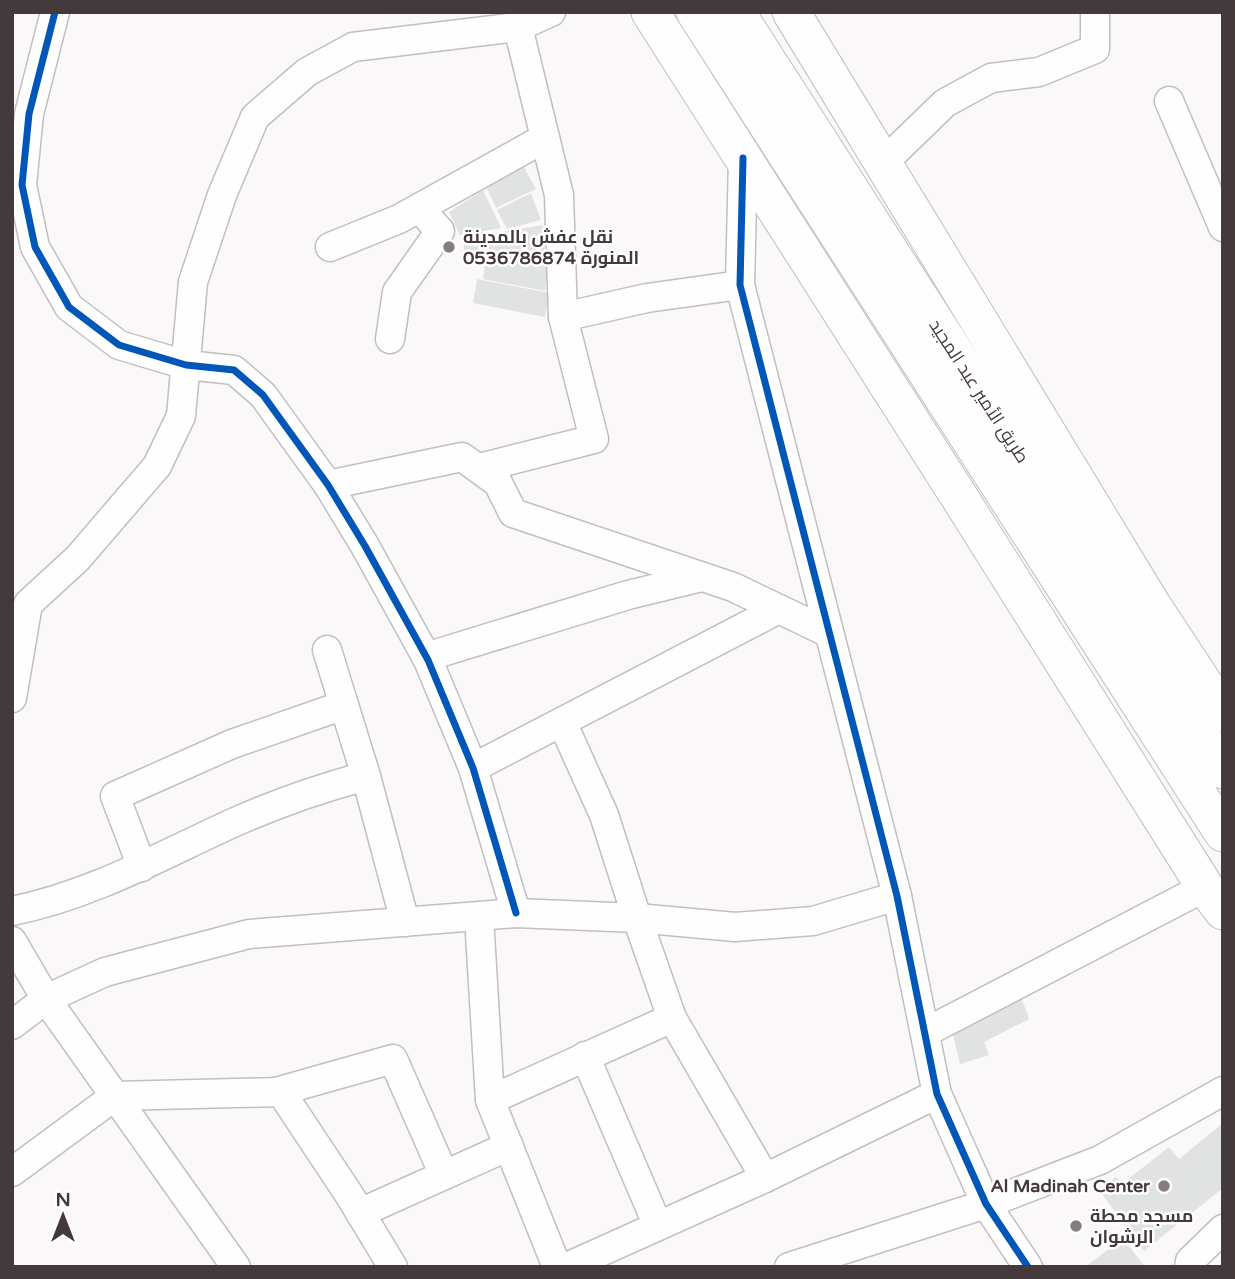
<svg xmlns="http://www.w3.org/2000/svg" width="1235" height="1279" font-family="'Varela Round',Cairo,sans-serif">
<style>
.building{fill:#e0e3e1}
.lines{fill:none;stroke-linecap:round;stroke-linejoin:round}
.minor-casing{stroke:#c3bebf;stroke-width:31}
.major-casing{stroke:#c3bebf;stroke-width:39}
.minor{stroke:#fefefe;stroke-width:28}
.major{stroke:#fefefe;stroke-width:37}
.cycleway-casing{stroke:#fff;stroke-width:11}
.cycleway{stroke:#0057b8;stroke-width:7}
.poi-dot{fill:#847c7e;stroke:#fff;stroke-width:2.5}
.labels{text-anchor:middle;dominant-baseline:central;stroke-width:5;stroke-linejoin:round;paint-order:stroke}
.poi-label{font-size:18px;font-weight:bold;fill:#443a3c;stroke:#fff;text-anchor:start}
.street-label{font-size:18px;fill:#443a3c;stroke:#fff}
</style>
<rect width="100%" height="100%" fill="#fbf8f9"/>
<g class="building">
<polygon points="521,161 536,189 496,208 484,182"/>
<polygon points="483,190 501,228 460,235 449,212"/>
<polygon points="531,193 541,220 507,229 497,210"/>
<polygon points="543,225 545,260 468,256 464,250 463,238"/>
<polygon points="486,260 548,266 545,291 483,279"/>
<polygon points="477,279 550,293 545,317 473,303"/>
<polygon points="1019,991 1029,1019 984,1042 989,1055 960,1064 951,1026"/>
<polygon points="1223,1123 1223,1188 1144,1251 1099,1190 1116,1177 1122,1184 1169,1147 1179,1159"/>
<polygon points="1123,1238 1145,1267 1089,1267 1088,1265"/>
</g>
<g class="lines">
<g class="minor-casing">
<g id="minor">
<polyline points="55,12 29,114 22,185 35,247 69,307 119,345 186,365 234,370 263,395 328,485 365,546 428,660 473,768 516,913"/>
<polyline points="1169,101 1223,227"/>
<polyline points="743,158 740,285 897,896 937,1094 986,1204 1028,1267"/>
<polyline points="883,163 945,103 991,78 1039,72 1095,49 1095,12"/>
<polyline points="330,247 399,219 545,138"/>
<polyline points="563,317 647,298 740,285"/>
<polyline points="390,339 397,292 440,231 419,208"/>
<polyline points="479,468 594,439 563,317 559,195 518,27"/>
<polyline points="328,485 462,457 498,483 513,513 733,587 829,633"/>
<polyline points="327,650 366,776 405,922"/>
<polyline points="426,657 628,595 702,577"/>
<polyline points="12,698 28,604 78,558 157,466 181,416 193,282 222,195 255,117 307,72 353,47 518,27 551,12"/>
<polyline points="562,722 604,815 637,918 672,1018 765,1178"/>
<polyline points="473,768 779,609"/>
<polyline points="142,867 115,796 232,744 344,705"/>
<path d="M12,911C92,895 162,855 235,822C278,803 321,788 366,776"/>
<polyline points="479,917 490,1100 557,1267"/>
<polyline points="12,941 46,999 236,1267"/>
<polyline points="12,1025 46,999 105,972 249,934 516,913 637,918 735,927 813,921 897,896"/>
<polyline points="926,1032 1205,887"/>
<polyline points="585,1056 658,1226"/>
<polyline points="276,1092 393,1059 444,1175"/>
<polyline points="490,1100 672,1018"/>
<polyline points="12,1172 115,1096 281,1092 350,1196 393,1267"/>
<polyline points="360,1213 509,1146"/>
<polyline points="567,1267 765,1178 937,1094"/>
<polyline points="789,1267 986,1204 1100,1160 1223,1091"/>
<polyline points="1189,1267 1190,1261 1223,1229"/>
</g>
</g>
<g class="major-casing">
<g id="major">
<polyline points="650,12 958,495 1205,887 1223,911"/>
<polyline points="695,12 1223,833"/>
<polyline points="736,12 1223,770"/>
<polyline points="791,12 1152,605 1223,713"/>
</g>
</g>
<use href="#minor" class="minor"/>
<use href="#major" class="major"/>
<g class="cycleway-casing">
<g id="cycleway">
<polyline points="55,12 29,114 22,185 35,247 69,307 119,345 186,365 234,370 263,395 328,485 365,546 428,660 473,768 516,913"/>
<polyline points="743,158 740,285 897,896 937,1094 986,1204 1028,1267"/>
</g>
</g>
<use href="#cycleway" class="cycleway"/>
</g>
<g class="poi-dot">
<circle cx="449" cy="247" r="7"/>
<circle cx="1164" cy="1186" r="7"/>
<circle cx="1076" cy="1226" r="7"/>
</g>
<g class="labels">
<g class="poi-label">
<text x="463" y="237">نقل عفش بالمدينة<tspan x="463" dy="21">المنورة 0536786874</tspan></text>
<text x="1150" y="1186" text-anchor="end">Al Madinah Center</text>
<text x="1090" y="1216">مسجد محطة<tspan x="1090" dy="21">الرشوان</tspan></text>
</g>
<g class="street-label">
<text transform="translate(979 391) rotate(57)">طريق الأمير عبد المجيد</text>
</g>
</g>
<rect width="1235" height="1279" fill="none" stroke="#443a3c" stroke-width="28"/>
<g transform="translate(63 1216)" stroke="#ffffff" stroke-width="5" paint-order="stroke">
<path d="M0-5L12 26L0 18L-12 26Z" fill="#443a3c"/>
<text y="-10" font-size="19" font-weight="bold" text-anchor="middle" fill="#443a3c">N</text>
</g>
</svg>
